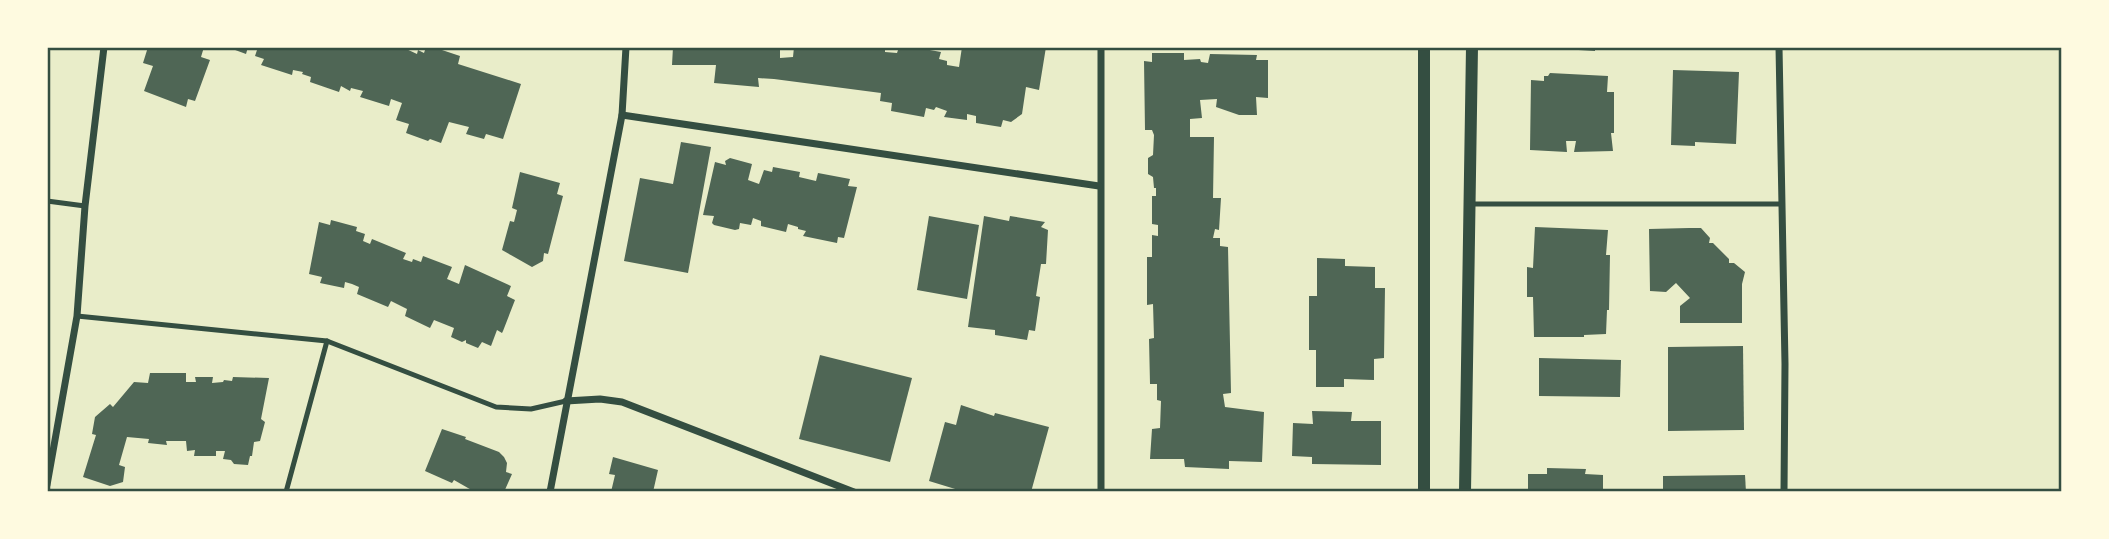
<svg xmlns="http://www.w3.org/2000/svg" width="2109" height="539" font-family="'Roboto Condensed',sans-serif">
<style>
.building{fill:#4f6655}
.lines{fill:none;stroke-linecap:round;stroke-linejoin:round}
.service{stroke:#344e41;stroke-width:5}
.minor{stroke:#344e41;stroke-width:7}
.tertiary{stroke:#344e41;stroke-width:12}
.neatline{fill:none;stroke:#344e41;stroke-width:2.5}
</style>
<rect width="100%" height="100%" fill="#e9edc9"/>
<g class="building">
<polygon points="148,47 204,47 201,57 210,60 195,101 188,99 186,107 144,91 153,66 143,63"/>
<polygon points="227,47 248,47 246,54"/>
<polygon points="258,47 402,47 417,54 418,50 424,53 426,47 433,47 460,56 458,64 521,84 503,139 486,134 484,139 466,134 469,127 449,122 441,143 430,139 428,141 406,133 409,124 396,120 402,103 391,99 389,106 360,97 363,91 351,88 350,91 341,86 339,92 310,82 311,77 302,74 303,72 293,70 292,75 261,65 264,59 255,56"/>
<polygon points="673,47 780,47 780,58 793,57 794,47 885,47 885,52 897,53 899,47 913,47 941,52 939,59 947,61 947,65 959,67 962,47 1046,47 1039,90 1026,87 1022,114 1011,122 1003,120 1001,127 976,123 976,116 967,114 967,120 944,117 947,111 936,107 934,110 926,108 924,117 891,111 892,103 880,101 881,93 774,79 758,78 759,87 714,83 716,65 672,65"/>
<polygon points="1562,47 1595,47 1595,51 1562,49"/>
<polygon points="1152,53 1184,53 1184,60 1200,59 1201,62 1208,63 1210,54 1257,55 1256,60 1268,60 1268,98 1256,97 1257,115 1239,115 1216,107 1217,99 1200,100 1202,118 1190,119 1190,137 1214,137 1213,198 1221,198 1219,230 1215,229 1213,238 1220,238 1220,246 1228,247 1231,393 1223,394 1225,407 1264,412 1262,462 1229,461 1229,469 1185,467 1184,459 1150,459 1152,429 1160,428 1161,401 1157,400 1157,384 1150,384 1149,339 1154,338 1153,304 1147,305 1147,257 1152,257 1152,235 1158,236 1158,225 1152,224 1152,196 1156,196 1156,188 1154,188 1153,177 1148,174 1148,158 1153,155 1154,135 1152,130 1145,130 1144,61 1152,62"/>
<polygon points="1673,70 1739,72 1736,144 1695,142 1695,146 1671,145"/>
<polygon points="1550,73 1608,76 1607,92 1614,92 1614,133 1611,133 1613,151 1574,152 1576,141 1566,141 1567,152 1530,150 1531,80 1544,81 1544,76 1548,76"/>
<polygon points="681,142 711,147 688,273 624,261 640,178 673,184"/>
<polygon points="730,158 752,164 748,180 759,184 764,170 772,172 773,167 800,172 799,177 816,181 818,173 850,179 848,186 857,187 844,238 838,237 837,243 803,236 806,231 798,229 798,227 788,224 786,232 761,226 761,221 753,218 751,225 740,223 739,229 735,230 714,225 712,223 714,216 703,215 715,162 726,165 725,161"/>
<polygon points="520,172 560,183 557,194 563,196 548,254 544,253 543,261 532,267 502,250 510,221 514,222 517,210 512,208"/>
<polygon points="929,216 979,225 967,299 917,290"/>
<polygon points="984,216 1009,221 1010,216 1045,222 1041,227 1048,230 1046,264 1041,264 1036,296 1040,297 1035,331 1029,330 1027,340 995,335 995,330 968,327"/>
<polygon points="331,220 357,227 356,231 365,234 363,241 370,244 372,239 406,253 403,259 412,262 413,259 421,262 423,256 452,267 447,279 459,284 465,265 511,286 507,296 515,300 503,331 502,333 497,330 491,346 482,342 478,348 466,343 466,340 462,342 451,337 454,328 434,320 430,328 405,316 407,309 391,301 388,307 357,294 359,287 352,284 345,282 344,288 320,283 322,277 309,274 319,222 330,225"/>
<polygon points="1535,227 1608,230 1606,255 1610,255 1609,310 1607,310 1606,334 1584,335 1584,337 1534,337 1533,297 1527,297 1527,267 1533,268"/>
<polygon points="1689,228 1701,228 1710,238 1709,243 1713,243 1729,259 1729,263 1734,263 1745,272 1742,284 1742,323 1680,323 1680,306 1690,298 1676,283 1666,292 1650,291 1649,229"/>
<polygon points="1317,258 1345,259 1345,266 1375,267 1375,288 1385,288 1384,358 1374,359 1374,380 1344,379 1344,387 1316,387 1316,350 1309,350 1309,296 1317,296"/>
<polygon points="1743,346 1744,430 1668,431 1668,347"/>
<polygon points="820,355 912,378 890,462 799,439"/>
<polygon points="1539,358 1621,360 1620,397 1539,396"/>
<polygon points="150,373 186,373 186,382 196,382 195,377 213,377 212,383 223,382 224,380 232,381 233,377 269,378 261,419 265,422 260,441 254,442 252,456 250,456 248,465 234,464 231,460 223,459 225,451 216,451 216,456 194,456 195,450 187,451 186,441 166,441 167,445 148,443 149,439 127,437 119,465 125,467 123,482 110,486 83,477 96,435 92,434 95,417 110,404 113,407 134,382 148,383"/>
<polygon points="961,405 994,416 995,413 1049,427 1031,492 965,492 929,481 945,422 956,425"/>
<polygon points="1312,411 1352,412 1351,421 1381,421 1381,465 1312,464 1312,457 1292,456 1293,423 1313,424"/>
<polygon points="442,429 466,437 465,439 499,452 504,457 507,463 506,472 512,474 504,492 475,492 454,480 452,483 425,471"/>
<polygon points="613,457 658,470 653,492 611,492 615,475 609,474"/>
<polygon points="1547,468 1586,469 1585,474 1603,475 1603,492 1528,492 1528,474 1547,474"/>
<polygon points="1745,475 1746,492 1663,492 1663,476"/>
</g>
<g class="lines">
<g class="service">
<polyline points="47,201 85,206"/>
<polyline points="1471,204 1782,204"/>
<polyline points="77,316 327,341 496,407 531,409 566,401"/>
<polyline points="286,492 327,341"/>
</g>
<g class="minor">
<polyline points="1101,47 1101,492"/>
<polyline points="1779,47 1785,364 1784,492"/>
<polyline points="622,115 1099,186"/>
<polyline points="566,401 600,399 622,402 854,492"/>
<polyline points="47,485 77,316 85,206 104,47"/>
<polyline points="550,492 622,115 626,47"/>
</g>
<g class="tertiary">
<polyline points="1424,492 1424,47"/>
<polyline points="1465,492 1472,47"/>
</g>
</g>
<rect width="2109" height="539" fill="none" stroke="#fefae0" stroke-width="98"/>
<rect x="49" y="49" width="2011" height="441" class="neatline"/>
</svg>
